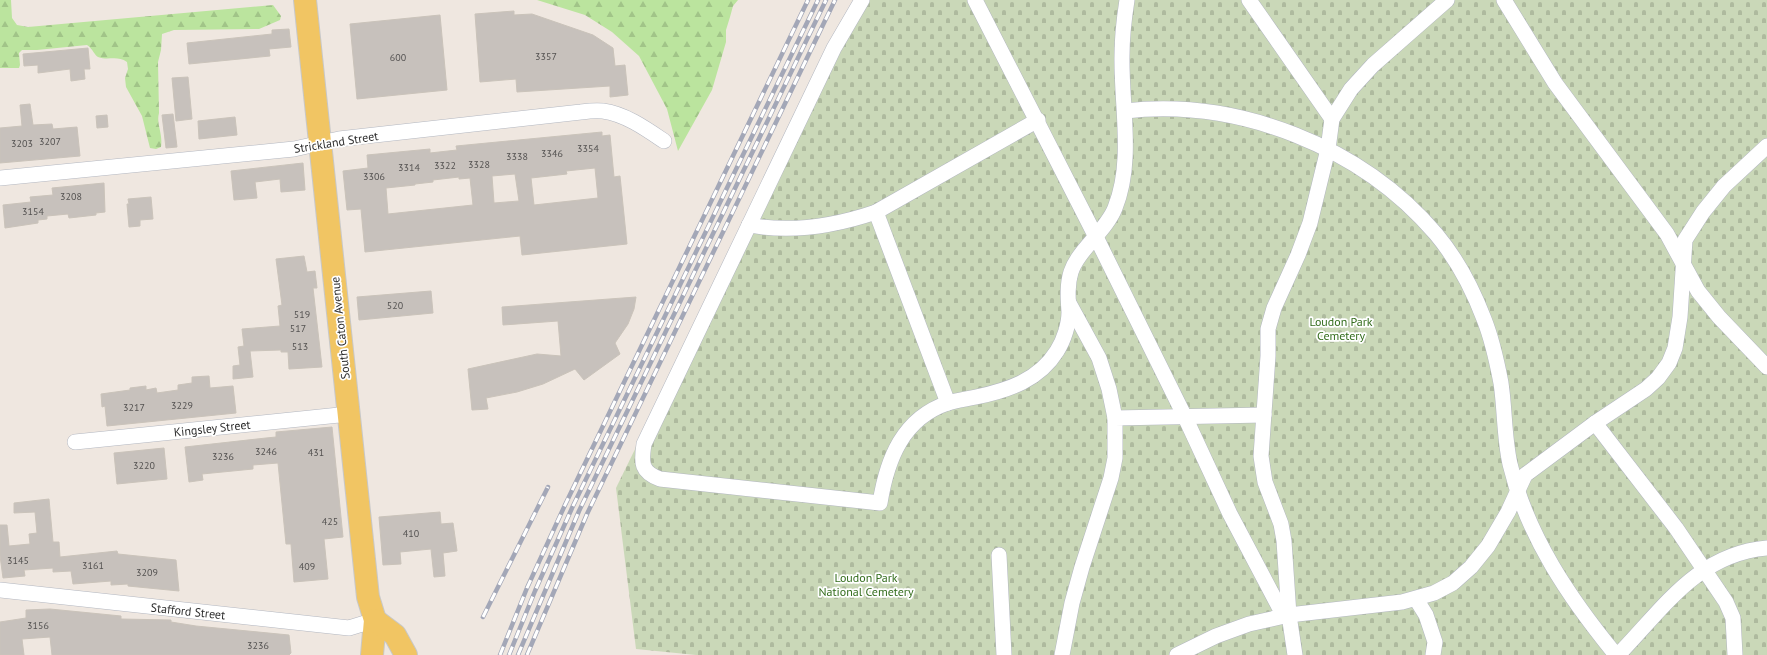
<svg xmlns="http://www.w3.org/2000/svg" width="1767" height="655" font-family="'PT Sans',sans-serif">
<style>
.forest{fill:url(#forest-firs)}
.cemetery{fill:url(#cemetery-stones)}
.building{fill:#c7c1bc;stroke:#cac3ba;fill-rule:evenodd}
.lines{fill:none;stroke-linecap:round;stroke-linejoin:round}
.street-casing{stroke:#b3b7c0;stroke-width:16}
.primary-casing{stroke:#c8c8c8;stroke-width:24}
.street{stroke:#fff;stroke-width:15}
.primary{stroke:#f1c563;stroke-width:22}
.rail-casing{stroke:#a3a7b7;stroke-width:4.5}
.rail{stroke:#fff;stroke-width:3;stroke-dasharray:9;stroke-linecap:butt}
.labels{text-anchor:middle;dominant-baseline:central;stroke-width:3.5;stroke-linejoin:round;paint-order:stroke}
.number-label{font-size:10px;fill:#545251}
.street-label{font-size:12px;fill:#2d2d2d;stroke:#fff}
.park-label{font-size:12px;fill:#326c1b;stroke:#fff}
</style>
<defs>
<pattern id="forest-firs" width="22" height="20" patternUnits="userSpaceOnUse"><rect width="22" height="20" fill="#bbe49e"/><path d="M5 1l3.5 6h-7zM16 11l3.5 6h-7z" fill="#a1c488"/></pattern>
<pattern id="cemetery-stones" width="16" height="16" patternUnits="userSpaceOnUse"><rect width="16" height="16" fill="#cad8b8"/><path d="M2 7V4a2 2 0 0 1 4 0v3zM10 15v-3a2 2 0 0 1 4 0v3z" fill="#aeba9e"/></pattern>
</defs>
<rect width="100%" height="100%" fill="#efe7e0"/>
<g class="forest">
<path d="M0,0H11L12,18L17,25L28,27L273,5L281,16L280,20L259,29L174,30L162,34L161,50L158,62L159,113C156,124 163,133 161,147L156,149L150,148L142,116L126,87L125,78L128,69L127,62C117,55 108,61 98,57C95,56 93,49 87,45L37,50H22L19,53L20,65L19,68H0Z"/>
<polygon points="537,0 738,0 733,6 730,17 726,30 726,42 712,90 678,151 667,109 639,56 612,32 585,15"/>
</g>
<polygon class="cemetery" points="855,0 1767,0 1767,655 696,655 636,649 616,488"/>
<g class="building">
<polygon points="514,11 514,15 532,14 593,35 613,48 615,66 625,65 628,95 610,97 610,86 517,92 516,79 480,82 475,14"/>
<polygon points="440,15 447,90 357,99 350,24"/>
<polygon points="289,29 291,47 269,49 270,56 189,64 187,43 272,34 272,30"/>
<polygon points="88,48 90,69 84,69 85,79 71,81 70,69 38,73 38,65 24,66 23,54"/>
<polygon points="188,77 192,119 176,121 172,78"/>
<polygon points="30,104 33,125 52,124 53,129 77,127 80,156 0,163 0,128 22,126 20,105"/>
<polygon points="173,114 177,147 166,148 162,115"/>
<polygon points="107,115 108,127 97,128 96,116"/>
<polygon points="235,117 237,135 199,139 198,121"/>
<path d="M602,132V136L610,135L614,177L620,176L627,244L522,255L520,236L365,252L361,209L347,210L343,171L368,168L367,155L430,149V153L457,150L456,146ZM595,168L598,198L534,205L531,178L567,174L566,171ZM515,174L519,201L494,203L492,176ZM459,177V179L470,178L473,205L388,214L386,188L415,185V184L433,182V180Z"/>
<polygon points="303,163 305,190 281,192 280,179 255,182 257,198 234,200 231,171"/>
<polygon points="104,183 105,212 96,213 96,215 69,218 68,214 47,216 47,219 38,220 38,223 5,228 3,205 31,202 30,197 53,195 52,188"/>
<polygon points="151,197 153,219 140,220 140,226 129,227 127,204 129,204 128,199"/>
<polygon points="304,256 307,272 315,271 317,288 313,288 322,367 289,369 288,352 281,352 281,350 250,351 253,377 233,379 233,366 240,365 238,347 244,346 242,329 280,326 278,306 282,305 276,259"/>
<polygon points="431,291 433,313 359,320 357,297"/>
<polygon points="636,297 634,309 628,324 615,343 620,354 584,380 575,369 543,384 517,392 486,398 488,409 472,410 468,369 537,354 561,356 558,321 503,325 502,307"/>
<polygon points="209,376 210,388 233,386 236,413 107,426 105,406 102,407 101,394 130,390 130,388 146,386 146,390 156,388 157,393 178,390 178,385 192,383 192,377"/>
<polygon points="332,427 343,537 324,539 328,579 294,582 291,544 286,544 278,463 253,465 253,469 202,474 203,480 189,482 185,447 266,438 276,437 276,432"/>
<polygon points="164,448 167,479 117,484 114,453"/>
<polygon points="49,499 53,542 59,542 60,557 117,551 118,554 176,560 179,591 128,586 128,584 111,585 111,581 73,584 71,571 53,572 53,568 24,570 25,576 3,578 0,556 0,525 7,525 9,546 30,544 29,534 37,533 35,512 14,513 14,503"/>
<polygon points="440,512 441,524 453,523 457,551 443,553 445,576 434,577 431,549 400,552 401,564 383,565 379,517"/>
<polygon points="50,609 121,616 121,619 171,620 171,622 196,626 289,635 291,653 289,655 52,655 50,637 22,639 24,655 0,655 0,622 26,618 26,610"/>
</g>
<g class="lines">
<g class="street-casing">
<g id="street">
<path d="M862,0L834,48L644,444C641,463 641,472 660,479L880,503C887,459 903,418 948,403C957,400 967,399 976,397C1009,390 1039,380 1057,351C1064,340 1069,324 1069,312C1068,298 1067,285 1071,272C1078,250 1106,231 1115,208C1134,161 1121,105 1122,56C1122,37 1124,19 1127,0"/>
<polyline points="975,0 1096,237 1185,417 1230,514 1279,607 1289,615"/>
<polyline points="1249,0 1332,119"/>
<polyline points="1504,0 1555,83 1667,234 1698,291 1719,317 1767,367"/>
<path d="M1125,111C1239,98 1362,147 1436,234C1457,259 1473,290 1484,319C1492,339 1497,362 1501,383C1505,410 1504,437 1510,464C1527,536 1570,599 1616,655"/>
<path d="M0,178L294,149L339,139L581,112C588,111 596,110 603,111C625,114 645,128 664,141"/>
<polyline points="876,212 948,403"/>
<path d="M749,225C792,233 835,226 876,212L1038,120"/>
<polyline points="1069,303 1099,358 1109,389 1115,418"/>
<polyline points="1595,423 1676,528 1726,602 1733,618 1735,655"/>
<polyline points="75,442 349,414"/>
<polyline points="999,555 1004,655"/>
<polyline points="0,590 349,628 375,620"/>
<polyline points="1416,599 1426,615 1435,642 1433,655"/>
<polyline points="1062,655 1072,603 1082,567 1111,478 1115,458 1115,418 1264,415"/>
<polyline points="1177,655 1216,636 1249,624 1289,615 1402,602 1434,593 1453,583 1471,567 1488,546 1508,512 1525,475 1595,423 1646,389 1658,378 1669,363 1675,348 1680,317 1685,240 1703,212 1724,186 1767,146"/>
<polyline points="1295,655 1289,615 1284,541 1281,524 1265,482 1261,456 1268,356 1268,329 1274,308 1298,255 1310,223 1328,149 1332,119 1351,89 1373,65 1447,0"/>
<path d="M1618,655C1663,609 1697,554 1767,548"/>
</g>
</g>
<g class="primary-casing">
<g id="primary">
<polyline points="305,0 368,597 375,620 372,655"/>
<polyline points="375,620 395,635 406,655"/>
</g>
</g>
<use href="#street" class="street"/>
<use href="#primary" class="primary"/>
<g class="rail-casing">
<g id="rail">
<polyline points="483,617 548,487"/>
<polyline points="500,655 527,588 565,505 808,0"/>
<polyline points="509,655 535,591 572,508 818,0"/>
<polyline points="518,655 579,511 826,0"/>
<polyline points="527,655 587,514 835,0"/>
</g>
</g>
<use href="#rail" class="rail"/>
</g>
<g class="labels">
<g class="number-label">
<text x="546" y="56">3357</text>
<text x="398" y="57">600</text>
<text x="50" y="141">3207</text>
<text x="22" y="143">3203</text>
<text x="588" y="148">3354</text>
<text x="552" y="153">3346</text>
<text x="517" y="156">3338</text>
<text x="479" y="164">3328</text>
<text x="445" y="165">3322</text>
<text x="409" y="167">3314</text>
<text x="374" y="176">3306</text>
<text x="71" y="196">3208</text>
<text x="33" y="211">3154</text>
<text x="395" y="305">520</text>
<text x="302" y="314">519</text>
<text x="298" y="328">517</text>
<text x="300" y="346">513</text>
<text x="182" y="405">3229</text>
<text x="134" y="407">3217</text>
<text x="266" y="451">3246</text>
<text x="316" y="452">431</text>
<text x="223" y="456">3236</text>
<text x="144" y="465">3220</text>
<text x="330" y="521">425</text>
<text x="411" y="533">410</text>
<text x="18" y="560">3145</text>
<text x="93" y="565">3161</text>
<text x="307" y="566">409</text>
<text x="147" y="572">3209</text>
<text x="38" y="625">3156</text>
<text x="258" y="645">3236</text>
</g>
<g class="street-label">
<text transform="translate(336 142) rotate(-9)">Strickland Street</text>
<text transform="translate(340 328) rotate(-96)">South Caton Avenue</text>
<text transform="translate(212 428) rotate(-6)">Kingsley Street</text>
<text transform="translate(188 611) rotate(6)">Stafford Street</text>
</g>
<g class="park-label">
<text x="1341" y="321">Loudon Park<tspan x="1341" dy="14">Cemetery</tspan></text>
<text x="866" y="577">Loudon Park<tspan x="866" dy="14">National Cemetery</tspan></text>
</g>
</g>
</svg>
